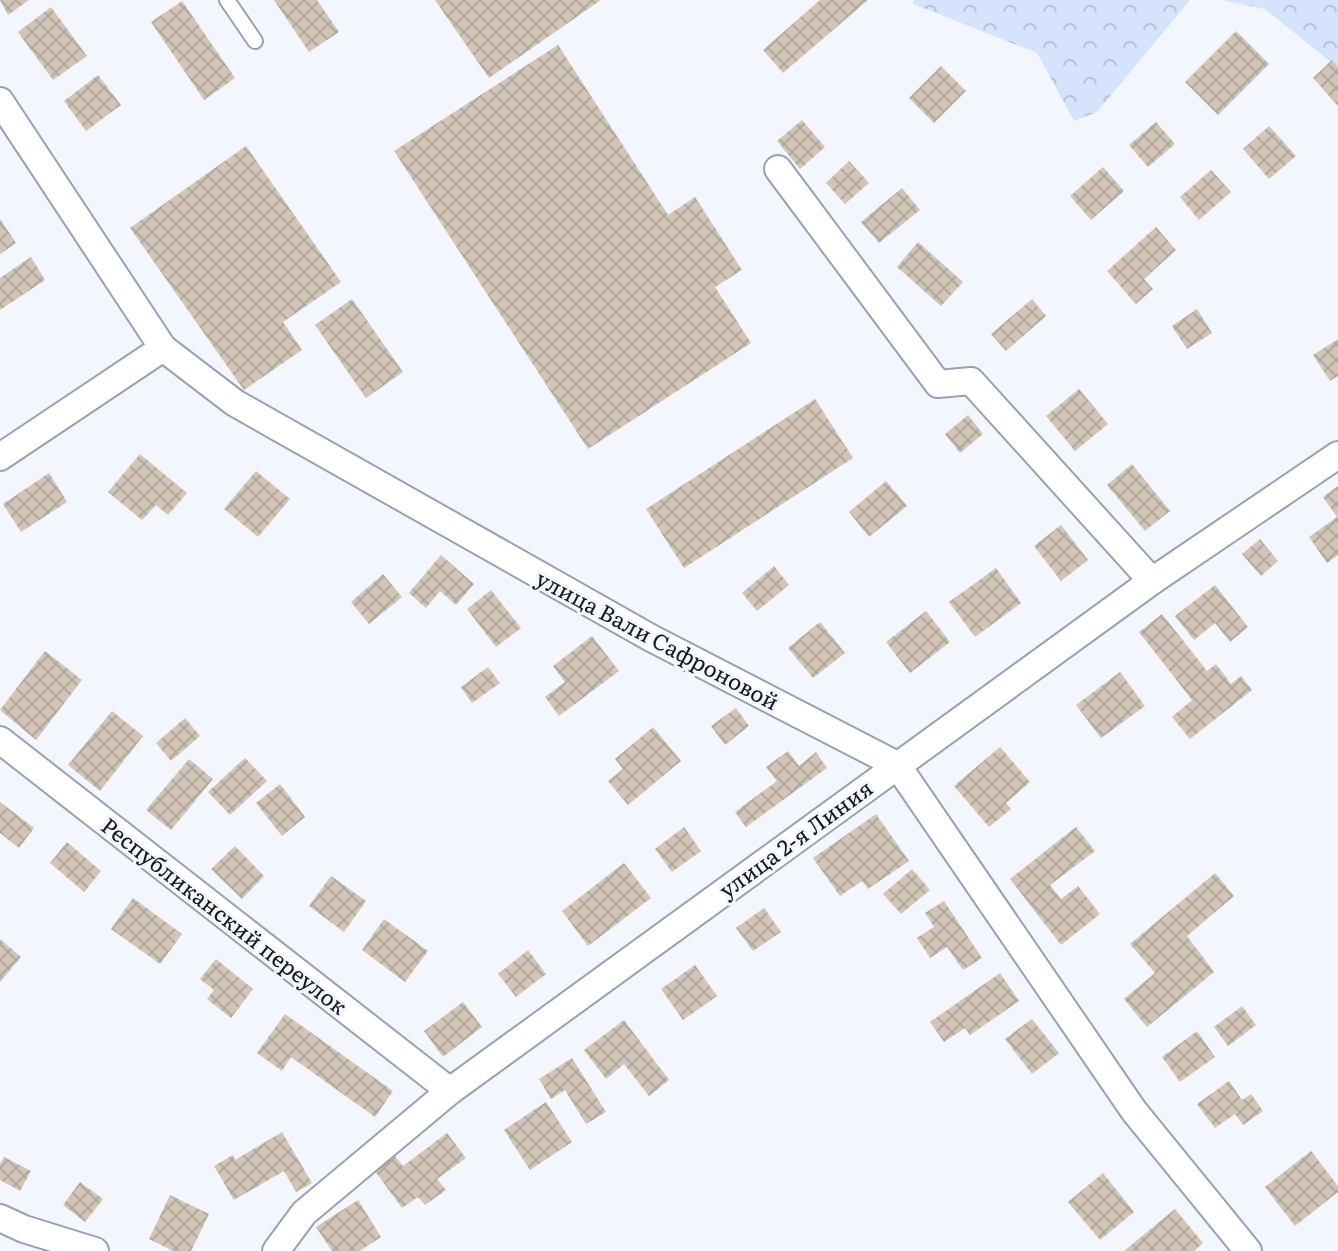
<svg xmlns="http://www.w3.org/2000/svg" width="1338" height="1251" font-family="Literata,serif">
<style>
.forest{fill:url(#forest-crowns)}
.building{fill:url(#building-cross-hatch)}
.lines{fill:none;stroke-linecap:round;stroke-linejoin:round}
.lane-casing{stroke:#99a0b0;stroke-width:18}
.street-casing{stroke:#99a0b0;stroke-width:30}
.lane{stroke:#fff;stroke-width:14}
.street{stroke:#fff;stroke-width:26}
.labels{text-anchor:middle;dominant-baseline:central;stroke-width:6;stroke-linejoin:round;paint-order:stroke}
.street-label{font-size:22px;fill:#14171c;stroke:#f3f7fd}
</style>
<defs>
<pattern id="forest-crowns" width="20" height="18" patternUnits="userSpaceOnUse" patternTransform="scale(2)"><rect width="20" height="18" fill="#d6e3fd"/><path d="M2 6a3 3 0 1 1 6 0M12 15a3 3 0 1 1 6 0" fill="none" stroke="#b7c2d8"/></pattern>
<pattern id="building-cross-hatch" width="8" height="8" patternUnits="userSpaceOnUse" patternTransform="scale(2)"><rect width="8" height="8" fill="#d2c5b7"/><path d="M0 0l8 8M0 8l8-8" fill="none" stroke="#b3a89d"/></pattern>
</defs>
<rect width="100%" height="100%" fill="#f3f7fd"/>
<g class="forest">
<polygon points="914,0 1190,0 1097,112 1074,121 1037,53 913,4"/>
<polygon points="1222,0 1338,0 1338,68 1265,9"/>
</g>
<g class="building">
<polygon points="0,0 29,0 8,15"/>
<polygon points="274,0 317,0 339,32 309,52"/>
<polygon points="435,0 601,0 489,78"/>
<polygon points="820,0 868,0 783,73 763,50"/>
<polygon points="182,1 235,78 204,100 151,22"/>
<polygon points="51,7 87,56 53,80 18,32"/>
<polygon points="1236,31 1269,64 1218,115 1185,82"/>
<polygon points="558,45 668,215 695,197 742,270 715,287 751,343 588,449 394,151"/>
<polygon points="1332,60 1338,67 1338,106 1313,78"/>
<polygon points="941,66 966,91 934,123 909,98"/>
<polygon points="98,75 121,105 86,131 64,101"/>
<polygon points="802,120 825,147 800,169 777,141"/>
<polygon points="1156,122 1175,144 1148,167 1129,145"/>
<polygon points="1269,126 1296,156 1269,179 1243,149"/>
<polygon points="246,146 341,282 283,322 302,350 244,390 130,228"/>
<polygon points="849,161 869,183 845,204 826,183"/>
<polygon points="1103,167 1124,191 1091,220 1070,196"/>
<polygon points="1211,170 1231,192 1199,220 1180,197"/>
<polygon points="902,188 920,210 879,243 861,222"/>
<polygon points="0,219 16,243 0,254"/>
<polygon points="1156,227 1176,250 1144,279 1153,289 1136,304 1107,271"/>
<polygon points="918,242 963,282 941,306 897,267"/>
<polygon points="31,257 45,280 0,310 0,278"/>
<polygon points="352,299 403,372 366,398 315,325"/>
<polygon points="1032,299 1046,316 1006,351 991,334"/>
<polygon points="1197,309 1212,333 1187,349 1172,326"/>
<polygon points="1338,339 1338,376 1330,381 1313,355"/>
<polygon points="1079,389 1108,424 1075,451 1046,416"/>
<polygon points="815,399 853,458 684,568 646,509"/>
<polygon points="968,415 983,434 960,453 945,434"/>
<polygon points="140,454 187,493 168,515 156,505 142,520 108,492"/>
<polygon points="1132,464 1170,511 1145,531 1107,485"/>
<polygon points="256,471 290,499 258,537 224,509"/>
<polygon points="49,473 67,502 21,532 3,504"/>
<polygon points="886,481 907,506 869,537 849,512"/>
<polygon points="1338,486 1338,555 1327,563 1309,537 1337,517 1323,497"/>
<polygon points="1061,525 1088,560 1061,581 1034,546"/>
<polygon points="1260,539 1278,561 1261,576 1242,554"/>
<polygon points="441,555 474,584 456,605 440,591 426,608 409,593"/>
<polygon points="774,566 789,585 757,611 742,593"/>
<polygon points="996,568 1021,603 975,637 949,602"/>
<polygon points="383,574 402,597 369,624 351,602"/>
<polygon points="1215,585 1248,627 1230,642 1215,623 1194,640 1175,616"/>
<polygon points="491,590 521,628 496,647 467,609"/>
<polygon points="926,611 950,642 910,673 886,642"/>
<polygon points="1162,614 1207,671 1216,664 1231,684 1241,676 1252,690 1190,739 1172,717 1192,700 1139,632"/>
<polygon points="820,622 845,653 813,678 788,648"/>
<polygon points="592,636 619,671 559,716 545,697 565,682 553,666"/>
<polygon points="45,651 82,680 36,740 0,710"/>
<polygon points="488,667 500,683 472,703 461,687"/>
<polygon points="1120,672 1145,706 1101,738 1076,705"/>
<polygon points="736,708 749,726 725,745 711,726"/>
<polygon points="112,711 143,736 100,791 68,765"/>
<polygon points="185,718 200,736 171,761 156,743"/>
<polygon points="653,727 681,761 628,805 608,781 623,769 615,759"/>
<polygon points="1000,747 1030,782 1006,803 1011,809 989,827 954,786"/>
<polygon points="788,751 799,766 816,752 827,768 746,827 735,812 777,781 766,767"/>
<polygon points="245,758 267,781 230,815 208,792"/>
<polygon points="189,759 213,779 171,830 146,810"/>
<polygon points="280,784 305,817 282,836 256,803"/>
<polygon points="0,802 34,828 19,848 0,833"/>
<polygon points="876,814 909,861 868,889 862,881 840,896 813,858"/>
<polygon points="684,827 701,851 672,872 655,849"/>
<polygon points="1076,827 1095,851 1050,885 1061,899 1078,886 1100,914 1061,945 1010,879"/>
<polygon points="67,842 101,871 84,892 50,863"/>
<polygon points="235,846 264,876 242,899 211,869"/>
<polygon points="624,863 651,898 588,946 562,911"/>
<polygon points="912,869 930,890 901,914 883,894"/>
<polygon points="1215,873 1234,896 1187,936 1214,972 1147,1027 1124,999 1155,973 1130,944"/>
<polygon points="331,876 366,901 344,932 309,906"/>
<polygon points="133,898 182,934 160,964 111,929"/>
<polygon points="944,901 982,958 963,970 947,947 930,958 917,938 934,927 925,913"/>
<polygon points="764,908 781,932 753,951 736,928"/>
<polygon points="384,919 428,951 405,982 362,950"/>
<polygon points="0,939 21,957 0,982"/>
<polygon points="528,950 546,974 516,997 498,974"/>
<polygon points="216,959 253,989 231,1018 207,999 214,990 200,979"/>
<polygon points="695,965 717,996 683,1020 661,989"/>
<polygon points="1000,973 1019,1001 970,1035 965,1028 944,1042 930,1022"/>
<polygon points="463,1002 482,1027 443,1057 424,1031"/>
<polygon points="1242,1006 1256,1025 1228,1046 1214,1027"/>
<polygon points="285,1014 393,1091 375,1117 291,1057 282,1071 257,1053"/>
<polygon points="1032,1019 1059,1053 1032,1074 1005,1039"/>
<polygon points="624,1020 669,1080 649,1096 624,1064 606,1079 584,1050"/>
<polygon points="1197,1031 1215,1057 1180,1082 1162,1057"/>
<polygon points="572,1058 606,1112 586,1124 565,1090 551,1099 539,1079"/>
<polygon points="1229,1081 1242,1100 1251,1094 1263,1111 1243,1125 1235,1114 1215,1128 1197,1104"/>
<polygon points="546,1102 572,1142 530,1170 504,1130"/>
<polygon points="282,1132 312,1183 296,1192 284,1171 234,1200 214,1166 233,1155 235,1160"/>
<polygon points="447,1133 466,1158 437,1179 446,1190 425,1205 418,1197 402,1208 375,1171 395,1156 403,1166"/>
<polygon points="1311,1151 1338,1186 1338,1192 1295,1226 1265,1187"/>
<polygon points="4,1157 31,1171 20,1191 0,1180 0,1164"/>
<polygon points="1103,1173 1134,1212 1100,1240 1068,1202"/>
<polygon points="80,1182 103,1199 85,1222 63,1205"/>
<polygon points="170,1195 209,1214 191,1251 173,1251 149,1239"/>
<polygon points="358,1200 381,1237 360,1251 332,1251 316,1227"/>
<polygon points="1175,1209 1203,1243 1194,1251 1124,1251"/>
</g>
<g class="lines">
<g class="lane-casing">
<polyline id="lane" points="227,0 255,41"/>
</g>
<g class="street-casing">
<g id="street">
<polyline points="0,101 163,348 235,403 651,638 897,765 1134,1111 1248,1251"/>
<polyline points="778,169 938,384 971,381 1152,581"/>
<polyline points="0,457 163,348"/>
<polyline points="0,740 450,1091"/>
<polyline points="0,1218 24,1229 95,1251"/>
<polyline points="276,1251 304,1213 450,1091 1152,581 1338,455"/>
</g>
</g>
<use href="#lane" class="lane"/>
<use href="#street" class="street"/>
</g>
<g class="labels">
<g class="street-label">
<text transform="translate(658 639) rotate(28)">улица Вали Сафроновой</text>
<text transform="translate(795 838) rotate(-36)">улица 2-я Линия</text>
<text transform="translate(225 915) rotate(38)">Республиканский переулок</text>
</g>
</g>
</svg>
